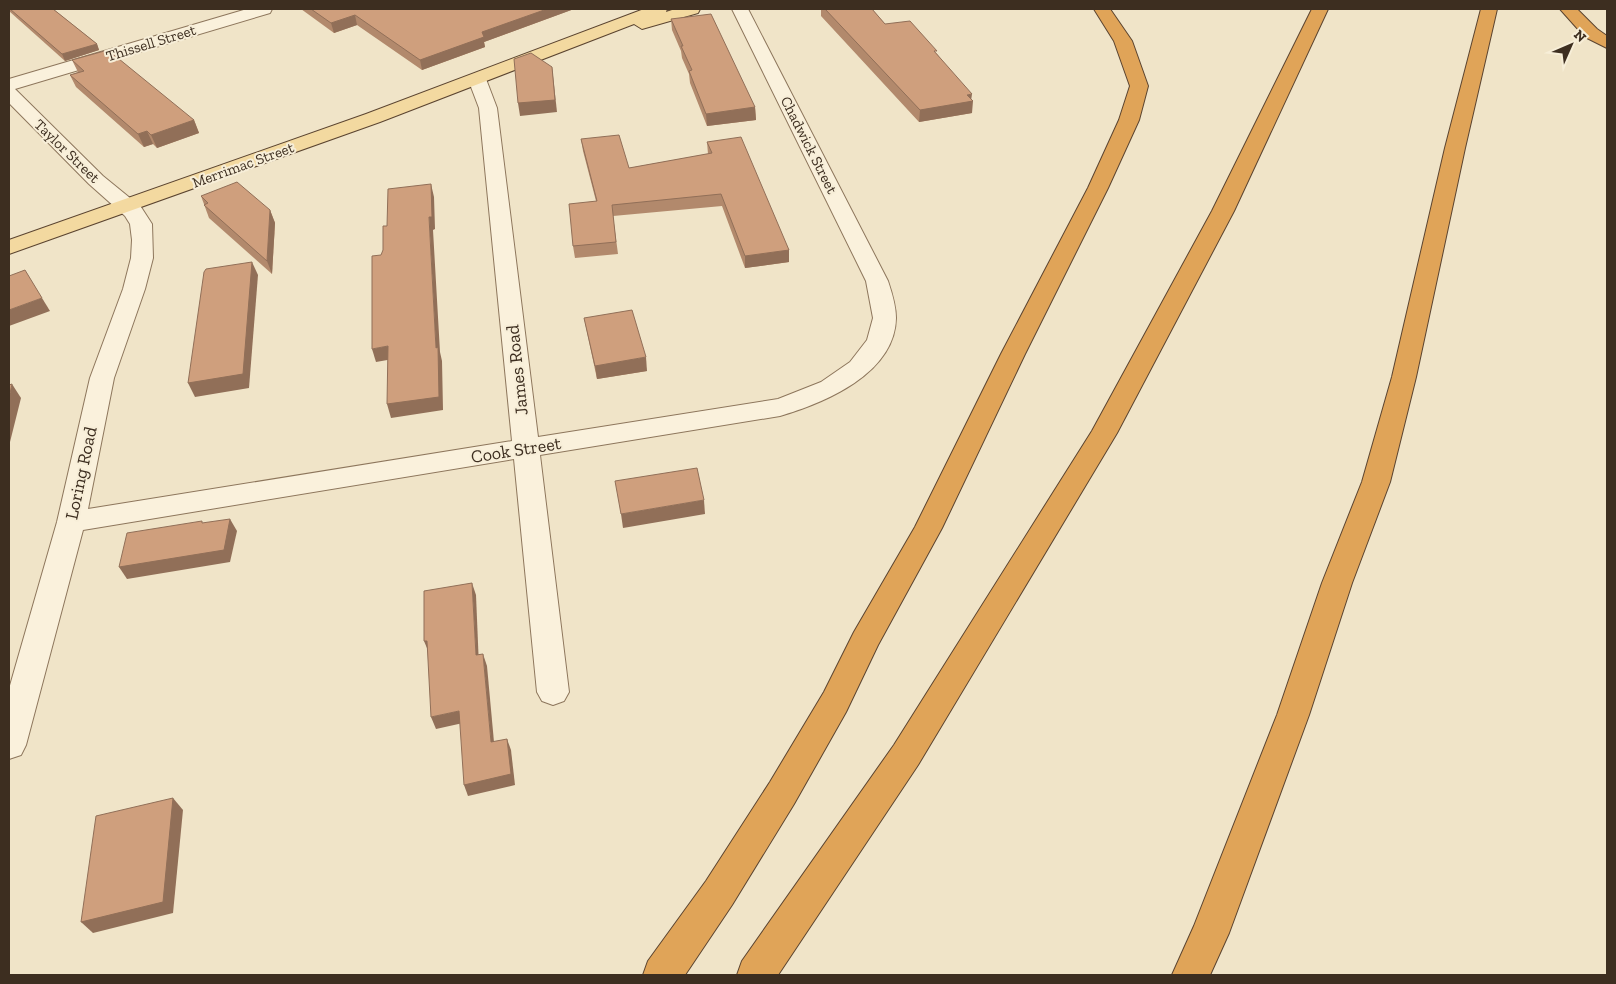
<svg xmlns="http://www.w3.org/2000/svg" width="1616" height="984" font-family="'Zilla Slab',serif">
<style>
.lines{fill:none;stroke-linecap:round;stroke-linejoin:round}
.minor-casing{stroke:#8d765c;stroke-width:2}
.major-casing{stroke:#5b4430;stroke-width:2}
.highway-casing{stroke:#5b4430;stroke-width:2}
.minor{fill:#faf1dc;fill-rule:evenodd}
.major{fill:#f3d9a0;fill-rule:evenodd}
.highway{fill:#e0a458;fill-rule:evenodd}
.wall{fill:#b2896c}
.shaded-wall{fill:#916f58}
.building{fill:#cf9f7d;stroke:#916f58}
.labels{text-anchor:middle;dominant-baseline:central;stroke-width:4;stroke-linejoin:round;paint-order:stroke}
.far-street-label{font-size:15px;fill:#3d2e20;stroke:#f7eed8}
.street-label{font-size:18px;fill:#3d2e20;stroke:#f7eed8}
</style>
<rect width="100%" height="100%" fill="#f0e4c8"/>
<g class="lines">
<g class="minor-casing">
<path id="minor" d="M247,9H272L270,13L15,89L103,176L141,207L152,224L153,258L145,289L114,378L88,509L512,441L479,108L468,79L471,75H483L486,79L497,108L538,437L778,399L821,382L850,362L867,340L873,318L866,281L732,9H748L888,281C892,293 896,306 896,318C895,374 824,403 780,416L540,455L569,692L564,701L553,705L542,701L537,692L514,459L83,530L26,745L21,755L9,759V689L57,522L90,378L123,289L131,258L132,240L130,224L125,216L89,184L9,103V79Z"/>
</g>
<g class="major-casing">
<polygon id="major" points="644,9 667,9 666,12 675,9 700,9 698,13 642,29 634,24 380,122 9,254 9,240 366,114"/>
</g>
<g class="highway-casing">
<g id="highway">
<polygon points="1094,9 1110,9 1132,41 1148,86 1139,120 1108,188 1025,354 942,528 878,645 846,712 794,804 732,905 685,975 643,975 648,961 706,881 770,782 824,692 854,632 915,527 1001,354 1088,188 1119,120 1130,86 1114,41"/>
<polygon points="1312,9 1328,9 1234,211 1117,433 918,765 778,975 737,975 742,961 894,745 1092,431 1212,211"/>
<polygon points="1481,9 1497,9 1465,148 1416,377 1390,482 1352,583 1309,715 1229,933 1210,975 1172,975 1194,926 1277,715 1322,583 1362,482 1392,377 1445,148"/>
<polygon points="1560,9 1577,9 1597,29 1607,36 1607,48 1585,37"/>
</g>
</g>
<use href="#minor" class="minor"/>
<use href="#major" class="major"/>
<use href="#highway" class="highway"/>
</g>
<g class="wall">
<polygon points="9,9 53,9 97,44 99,50 65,61 9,11"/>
<polygon points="301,9 574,9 484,42 485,47 422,70 357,25 334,33"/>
<polygon points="821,9 872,9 885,24 937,54 971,99 972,113 919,122 821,16"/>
<polygon points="671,19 755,107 756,120 707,126 690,83 689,74 682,58 681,51 672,30"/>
<polygon points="72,60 194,120 199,133 157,148 153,144 144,147 76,87 70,75 78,72"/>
<polygon points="581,139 629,168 708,154 707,142 789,250 789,262 745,268 722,206 613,216 618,254 575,258 573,246 596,201 583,151"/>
<polygon points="201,196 270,210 275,223 272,274 209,218"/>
<polygon points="584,318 647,371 597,379"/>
</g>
<g class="shaded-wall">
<polygon points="547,9 574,9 484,42 485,47 422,70 420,60 482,32"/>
<polygon points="355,15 357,25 334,33 331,23"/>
<polygon points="97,44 99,50 65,61 62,54"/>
<polygon points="552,67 557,112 520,116 518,103"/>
<polygon points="972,94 971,101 973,101 972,113 919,122 920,110 967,95"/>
<polygon points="755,107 756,120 707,126 706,114"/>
<polygon points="194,120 199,133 157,148 151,135"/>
<polygon points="147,131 153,144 144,147 138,134"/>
<polygon points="431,184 434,197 435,229 433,230 440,352 442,361 443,410 391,418 387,404 436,348 429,217"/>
<polygon points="270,210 275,223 272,274 267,261"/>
<polygon points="789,250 789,262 745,268 745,256"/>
<polygon points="252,262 258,275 249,388 195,397 188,383"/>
<polygon points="42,298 50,311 9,326 9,310"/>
<polygon points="388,346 393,359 376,362 372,349"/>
<polygon points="646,357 647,371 597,379 595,366"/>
<polygon points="12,384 21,398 9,446 9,398"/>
<polygon points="704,500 705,514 623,528 621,514"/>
<polygon points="230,519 237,531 230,562 127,579 119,567"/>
<polygon points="472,583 476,595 479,667 476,655"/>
<polygon points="424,641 427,641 429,653"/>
<polygon points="483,654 487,666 495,753 491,742"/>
<polygon points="459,711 463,723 436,729 431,717"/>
<polygon points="507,739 511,750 515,785 468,796 464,785"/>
<polygon points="173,798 183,810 173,913 93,933 81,922"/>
</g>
<g class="building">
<polygon points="10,9 53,9 97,44 62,54"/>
<polygon points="311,9 547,9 482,32 484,37 420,60 355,15 331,23"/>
<polygon points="825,9 872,9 885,24 910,21 937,51 934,51 972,94 967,95 973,101 920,110"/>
<polygon points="711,14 755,107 706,114 689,71 692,70 681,46 683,46 671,19"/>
<polygon points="108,50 194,120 151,135 147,131 138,134 70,75 84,71 72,60"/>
<polygon points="531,53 552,67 555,100 518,103 514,59"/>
<polygon points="619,135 629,168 712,153 707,142 741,137 789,250 745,256 721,194 612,205 616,242 573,246 569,204 597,201 581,139"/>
<polygon points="237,182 270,210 267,261 204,205 208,203 201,196"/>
<polygon points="431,184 432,217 429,217 436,348 438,347 439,397 387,404 388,346 372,349 372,256 381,255 383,250 383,226 387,226 388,189"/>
<polygon points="252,262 243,374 188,383 204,272 206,269"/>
<polygon points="25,270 42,298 9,310 9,276"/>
<polygon points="632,310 646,357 595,366 584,318"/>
<polygon points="12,384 9,398 9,385"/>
<polygon points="697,468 704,500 621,514 615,481"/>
<polygon points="230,519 224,550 119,567 127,533 202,521 202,523"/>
<polygon points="472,583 476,655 483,654 491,742 507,739 511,774 464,785 459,711 431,717 427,641 424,641 424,591"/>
<polygon points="173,798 163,902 81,922 96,816"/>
</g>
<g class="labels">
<g class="far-street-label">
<text transform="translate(151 43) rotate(-17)">Thissell Street</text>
<text transform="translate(809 145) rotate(63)">Chadwick Street</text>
<text transform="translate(67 151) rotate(44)">Taylor Street</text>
<text transform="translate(243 165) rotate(-20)">Merrimac Street</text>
</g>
<g class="street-label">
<text transform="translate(517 370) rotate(-96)">James Road</text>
<text transform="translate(516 450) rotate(-9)">Cook Street</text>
<text transform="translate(81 473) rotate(-78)">Loring Road</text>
</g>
</g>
<rect width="1616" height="984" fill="none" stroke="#3d2e20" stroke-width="20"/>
<g transform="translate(1571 45) rotate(45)" stroke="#f7eed8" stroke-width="4" paint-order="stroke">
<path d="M0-4L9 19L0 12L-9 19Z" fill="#3d2e20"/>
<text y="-8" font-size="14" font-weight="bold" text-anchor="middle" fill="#3d2e20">N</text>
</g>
</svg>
